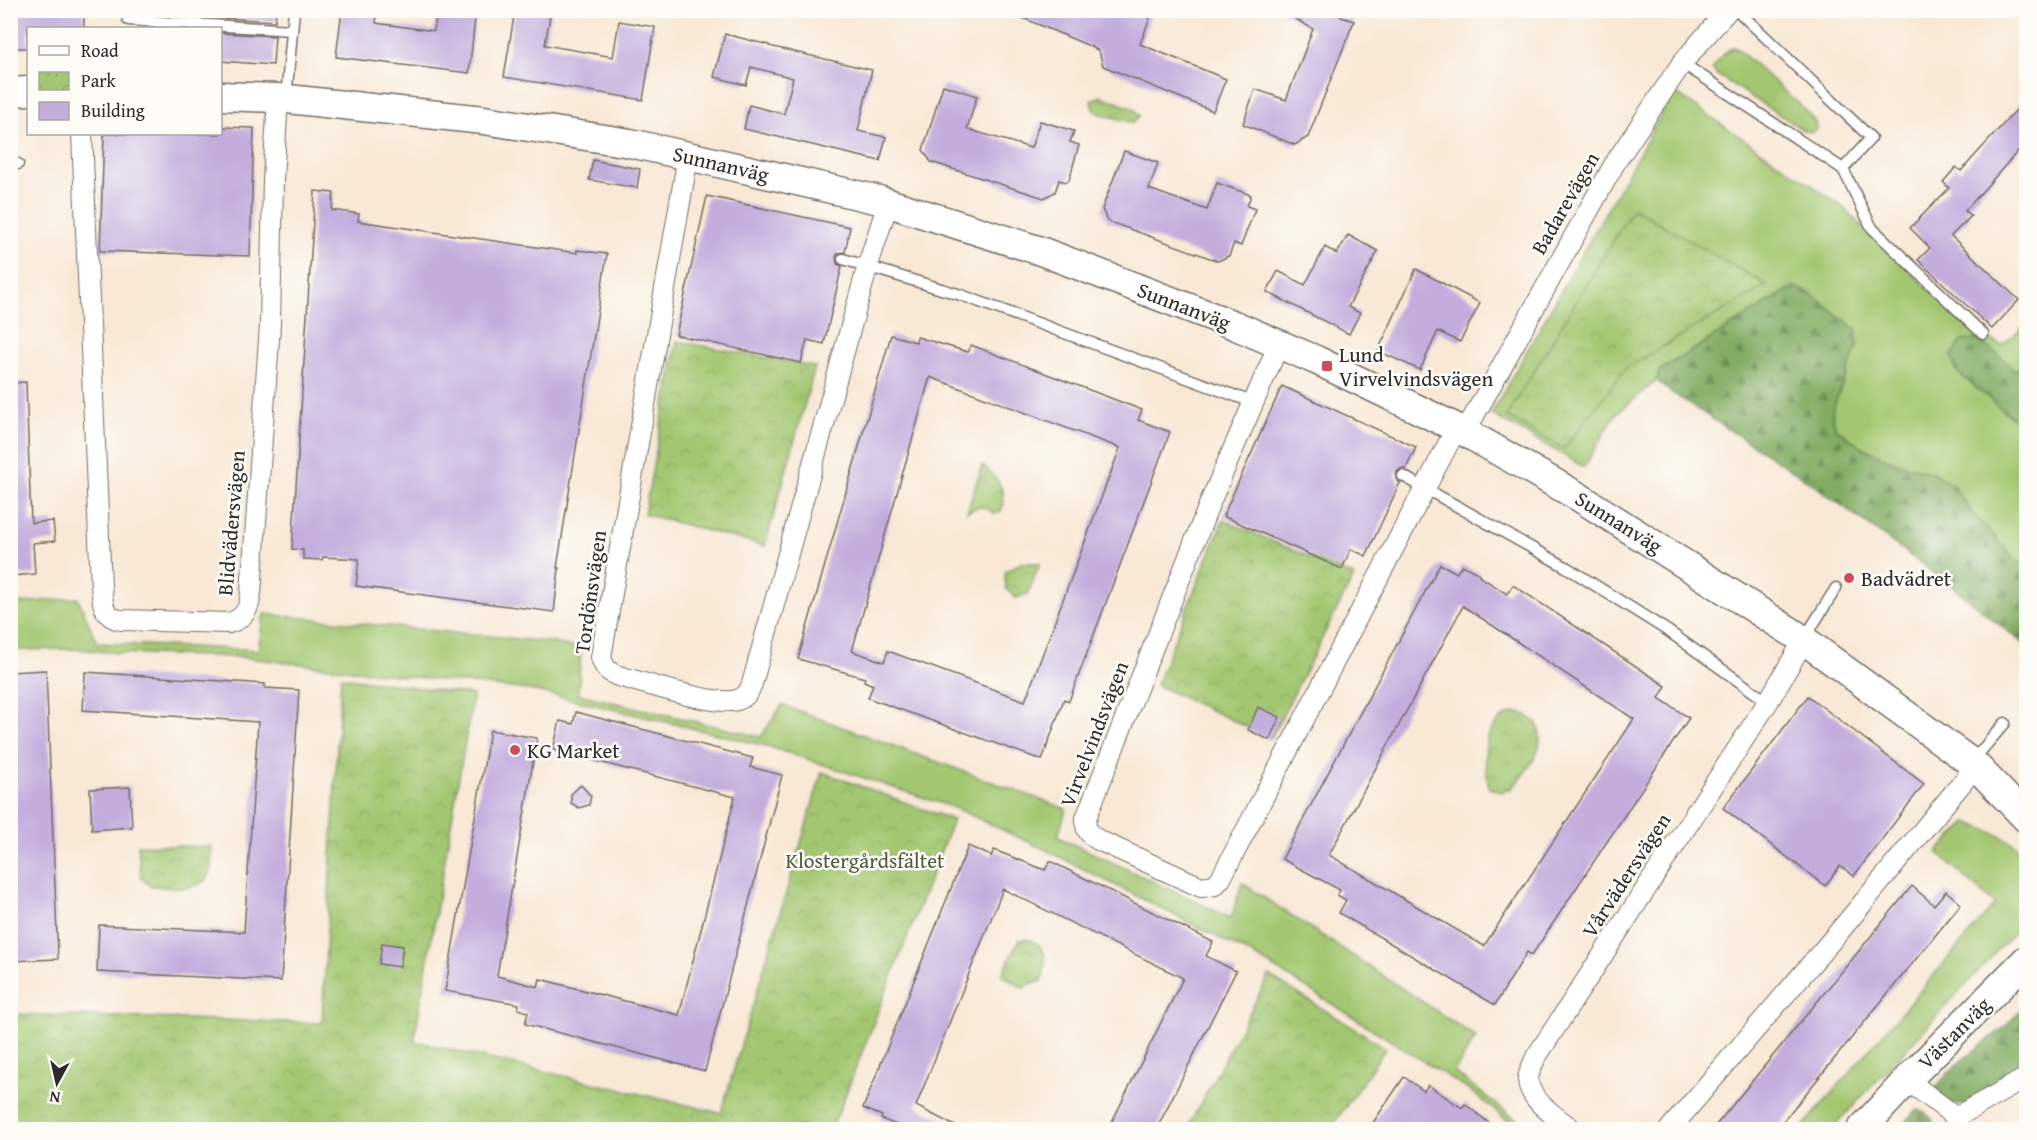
<svg xmlns="http://www.w3.org/2000/svg" width="2037" height="1140" font-family="'Gentium Book Plus',serif">
<style>
.grass{fill:#a3c771;stroke:#67794e;stroke-width:1.5}
.forest{fill:url(#forest-firs);stroke:#566c47;stroke-width:1.5}
.park{fill:url(#park-crowns);stroke:#67794e;stroke-width:1.5}
.building{fill:#c3addd;fill-rule:evenodd}
.lines{fill:none;stroke-linecap:round;stroke-linejoin:round}
.lane-casing{stroke:#736d66;stroke-width:13}
.street-casing{stroke:#736d66;stroke-width:22}
.secondary-casing{stroke:#736d66;stroke-width:31}
.lane{stroke:#fff;stroke-width:10}
.street{stroke:#fff;stroke-width:20}
.secondary{stroke:#fff;stroke-width:28}
.poi-dot{fill:#d1495b;stroke:#fdfcf7;stroke-width:2}
.labels{text-anchor:middle;dominant-baseline:central;stroke-width:5;stroke-linejoin:round;paint-order:stroke}
.street-label{font-size:21px;fill:#2b2b2b;stroke:#fdfcf7}
.poi-label{font-size:21px;fill:#2b2b2b;stroke:#fdfcf7;text-anchor:start}
.park-label{font-size:21px;fill:#4f5a40;stroke:#fdfcf7}
</style>
<defs>
<pattern id="forest-firs" width="22" height="20" patternUnits="userSpaceOnUse" patternTransform="scale(1.5)"><rect width="22" height="20" fill="#82ac63"/><path d="M5 1l3.5 6h-7zM16 11l3.5 6h-7z" fill="#6b8c52"/></pattern>
<pattern id="park-crowns" width="20" height="18" patternUnits="userSpaceOnUse" patternTransform="scale(1.5)"><rect width="20" height="18" fill="#a3c771"/><path d="M2 6a3 3 0 1 1 6 0M12 15a3 3 0 1 1 6 0" fill="none" stroke="#8cab62"/></pattern>
</defs>
<rect width="100%" height="100%" fill="#fdfcf7"/>
<filter id="ink" filterUnits="userSpaceOnUse"><feTurbulence type="fractalNoise" baseFrequency=".0167" numOctaves="2"/><feDisplacementMap in="SourceGraphic" scale="12" xChannelSelector="R" yChannelSelector="G"/><feConvolveMatrix kernelMatrix="1 2 1 2 8 2 1 2 1" color-interpolation-filters="sRGB"/></filter>
<filter id="wash" filterUnits="userSpaceOnUse"><feTurbulence type="fractalNoise" baseFrequency=".008" numOctaves="4" result="noise"/><feDisplacementMap in="SourceGraphic" scale="24" xChannelSelector="R" yChannelSelector="G"/><feGaussianBlur stdDeviation="1.35" result="paint"/><feColorMatrix in="noise" values="0 0 0 0 0 0 0 0 0 0 0 0 0 0 0 0 0 1.4 0 .05"/><feComposite in="paint" operator="in"/></filter>
<g filter="url(#wash)">
<rect width="100%" height="100%" fill="#f8e8d5"/>
<g class="grass">
<path d="M1733,47L1739,50L1808,113L1816,124V129L1811,132L1805,131L1717,75L1712,69C1717,61 1724,51 1733,47Z"/>
<polygon points="1674,92 1838,203 1975,333 2002,345 2026,325 2026,361 2015,372 2004,360 1956,371 2026,429 2026,568 2016,560 1973,514 1952,484 1932,473 1893,462 1862,447 1835,428 1832,412 1842,382 1793,287 1659,371 1657,380 1615,415 1584,467 1491,414"/>
<polygon points="78,598 97,643 258,650 264,614 549,642 581,649 578,694 761,737 782,705 1066,809 1058,837 1231,918 1242,883 1476,1037 1454,1072 1529,1129 1518,1129 1468,1089 1257,957 1046,850 955,808 767,746 536,691 239,657 117,653 77,649 11,650 11,604"/>
<path d="M1968,822C1980,828 2005,836 2014,844C2034,861 2024,902 2022,924L1832,1129H1801L1995,904L1937,852Z"/>
</g>
<g class="forest">
<polygon points="1793,287 1808,292 1856,329 1858,345 1832,411 1835,428 1862,447 1893,462 1932,473 1952,484 1973,514 2016,560 2026,568 2026,646 1954,588 1810,482 1666,389 1657,380 1659,371"/>
<polygon points="1977,339 2004,360 2015,371 2026,361 2026,429 1956,371 1952,356 1961,341"/>
<polygon points="2026,1004 2026,1071 1963,1105 1951,1105 1940,1098 1936,1087 1957,1064 2007,1025"/>
<polygon points="1917,1110 1925,1112 1933,1121 1934,1129 1899,1129"/>
</g>
<g class="park">
<polygon points="1101,96 1134,109 1139,116 1133,123 1098,113 1093,109 1091,101"/>
<polygon points="1633,208 1767,285 1625,369 1564,449 1506,417"/>
<polygon points="677,341 815,367 765,546 644,514"/>
<path d="M982,465C996,476 1011,494 1000,512L995,514C984,506 979,505 967,512Z"/>
<polygon points="1223,520 1354,576 1271,738 1156,685"/>
<polygon points="1021,563 1040,563 1028,594 1016,598 1006,589 1005,577 1006,571"/>
<polygon points="341,677 473,695 414,1041 721,1113 822,772 953,820 832,1129 11,1130 11,1014 322,1023"/>
<path d="M1512,713H1523L1537,723C1548,749 1527,770 1511,789L1501,792L1489,788C1484,758 1479,727 1512,713Z"/>
<path d="M138,845L212,847C211,855 212,864 210,872C204,893 166,888 149,885L141,878Z"/>
<path d="M1025,939C1049,943 1047,963 1042,981L1029,984L1024,988L1002,975L1018,941Z"/>
<polygon points="1269,976 1386,1048 1330,1129 1187,1129"/>
</g>
<g id="blocks">
<g class="building">
<polygon points="10,10 84,10 84,28 28,28 28,48 10,48"/>
<polygon points="220,10 276,10 275,21 220,18"/>
<polygon points="342,10 377,10 376,23 434,31 437,10 476,10 469,73 336,57"/>
<polygon points="515,10 551,10 545,45 613,57 619,21 655,27 643,100 504,77"/>
<polygon points="1004,10 1153,10 1140,44 1226,79 1213,111 1103,66 1099,51 1092,47"/>
<polygon points="1280,10 1344,10 1341,17 1354,21 1308,137 1295,145 1243,124 1255,89 1286,100 1313,29"/>
<polygon points="220,33 275,36 273,65 220,61"/>
<polygon points="725,34 769,45 769,46 872,70 858,131 886,137 880,161 744,129 749,105 784,114 793,78 751,67 746,85 714,77"/>
<polygon points="943,85 977,96 967,129 1031,148 1040,121 1074,131 1070,142 1079,145 1069,180 1066,182 1059,180 1055,192 1044,198 931,162 923,150"/>
<polygon points="2026,99 2026,142 1965,211 1971,216 1951,236 2019,300 1992,329 1918,260 1930,248 1910,228 1949,188 1943,182 1956,167 1961,171"/>
<polygon points="220,127 254,128 250,256 100,251 104,134 220,134"/>
<polygon points="1124,151 1158,163 1149,189 1207,210 1217,183 1251,195 1247,206 1255,209 1241,246 1234,243 1229,256 1218,261 1107,221 1102,209"/>
<polygon points="593,160 640,169 637,188 589,180"/>
<polygon points="315,191 334,193 332,210 359,214 358,221 577,253 577,250 607,254 557,568 559,568 554,612 356,586 359,559 323,557 322,560 303,559 303,550 292,549"/>
<polygon points="707,196 850,227 845,252 838,253 836,257 837,264 842,266 824,344 807,340 801,363 676,335"/>
<polygon points="1348,235 1378,251 1348,307 1360,313 1349,334 1267,292 1278,271 1305,285 1325,247 1337,254"/>
<polygon points="1416,269 1480,303 1460,342 1438,331 1420,370 1378,351"/>
<path d="M891,335L916,342L917,337L968,352L971,345L1142,410L1138,420L1170,432L1069,701L1064,699L1042,760L868,698L873,685L864,681L865,678L798,659ZM930,377L1120,448L1025,701L888,651L884,662L852,651Z"/>
<polygon points="26,382 31,523 53,521 55,541 33,543 35,574 10,576 10,383"/>
<polygon points="1282,386 1416,447 1406,469 1400,469 1396,473 1396,479 1400,483 1366,556 1351,549 1342,569 1223,516"/>
<path d="M1440,564L1457,573L1462,565L1480,574L1479,576L1507,594L1513,585L1666,686L1659,698L1689,718L1532,955L1527,952L1495,1005L1339,913L1346,900L1337,895L1340,890L1282,859ZM1463,606L1634,719L1484,946L1329,855Z"/>
<polygon points="46,670 58,959 12,961 10,672"/>
<polygon points="85,672 265,684 265,688 299,690 281,981 97,972 99,925 244,932 258,722 83,710"/>
<polygon points="1808,696 1924,784 1854,876 1840,866 1825,886 1723,808"/>
<polygon points="1258,707 1280,717 1269,740 1248,730"/>
<polygon points="576,712 753,758 750,767 782,775 705,1071 525,1024 528,1012 518,1009 519,1004 445,991 490,730 537,738 497,976 538,987 540,979 679,1015 735,797 553,750 560,721 573,724"/>
<polygon points="581,785 591,796 589,805 579,808 571,803 571,794"/>
<polygon points="130,787 132,827 92,830 90,789"/>
<polygon points="968,846 991,856 994,850 1045,870 1050,861 1213,942 1206,956 1236,971 1156,1130 1108,1130 1183,978 1003,889 916,1106 963,1130 907,1129 881,1119 882,1116 863,1108"/>
<polygon points="1912,886 1934,905 1946,891 1961,904 1776,1130 1712,1130"/>
<polygon points="382,943 403,946 400,967 379,964"/>
<polygon points="1404,1077 1424,1091 1428,1085 1462,1108 1465,1104 1498,1130 1368,1130"/>
</g>
</g>
</g>
<g filter="url(#ink)">
<use href="#blocks" fill-opacity="0" stroke="#736d66" stroke-width="1.5"/>
<g class="lines">
<g class="lane-casing">
<g id="lane">
<polyline points="128,20 292,30"/>
<polyline points="1682,63 1843,169 1871,138 1737,10"/>
<polyline points="286,98 294,10"/>
<polyline points="10,164 18,164"/>
<polyline points="1843,169 1872,228 1983,334"/>
<polyline points="843,259 961,295 1252,402"/>
<polyline points="1403,476 1566,567 1668,631 1768,702"/>
<polyline points="1804,639 1836,588"/>
<polyline points="1976,764 1980,752 2005,723"/>
<polyline points="1956,1117 1966,1130"/>
</g>
</g>
<g class="street-casing">
<g id="street">
<path d="M82,134L101,586C103,603 102,617 121,620L229,623C245,618 249,609 251,593L270,325L273,180L278,98"/>
<path d="M688,156L601,657C604,668 608,672 618,676C642,682 717,707 737,700C746,697 749,692 752,684L868,265L888,203"/>
<path d="M1279,344L1211,500L1086,818C1085,830 1088,833 1098,840L1201,887L1215,885L1221,878L1456,429"/>
<polyline points="1465,432 1615,163 1682,63 1728,10"/>
<polyline points="1907,1080 1956,1117 2026,1078"/>
<path d="M1573,1130C1558,1118 1529,1101 1528,1080C1528,1073 1533,1064 1536,1057L1768,702L1804,640"/>
<polyline points="1669,1130 1843,927 1976,766"/>
</g>
</g>
<g class="secondary-casing">
<g id="secondary">
<polyline points="10,92 28,91"/>
<polyline points="220,96 278,98 484,120 630,143 688,156 879,200 1038,250 1234,325 1316,360 1465,432 1579,497 1804,640 1976,766 2026,818"/>
<polyline points="1861,1130 1907,1080 2026,960"/>
</g>
</g>
<use href="#lane" class="lane"/>
<use href="#street" class="street"/>
<use href="#secondary" class="secondary"/>
</g>
</g>
<g class="poi-dot">
<rect x="1321" y="360" width="12" height="12" rx="3"/>
<circle cx="1849" cy="578" r="6"/>
<circle cx="515" cy="750" r="6"/>
</g>
<g class="labels">
<g class="street-label">
<text transform="translate(721 164) rotate(13)">Sunnanväg</text>
<text transform="translate(1565 203) rotate(-60)">Badarevägen</text>
<text transform="translate(1184 306) rotate(21)">Sunnanväg</text>
<text transform="translate(1619 522) rotate(32)">Sunnanväg</text>
<text transform="translate(231 523) rotate(-85)">Blidvädersvägen</text>
<text transform="translate(590 592) rotate(-82)">Tordönsvägen</text>
<text transform="translate(1094 734) rotate(-69)">Virvelvindsvägen</text>
<text transform="translate(1626 875) rotate(-57)">Vårvädersvägen</text>
<text transform="translate(1954 1033) rotate(-45)">Västanväg</text>
</g>
<g class="poi-label">
<text x="1339" y="354">Lund<tspan x="1339" dy="24">Virvelvindsvägen</tspan></text>
<text x="1861" y="578">Badvädret</text>
<text x="527" y="750">KG Market</text>
</g>
<g class="park-label">
<text x="865" y="860">Klostergårdsfältet</text>
</g>
</g>
<rect width="2037" height="1140" fill="none" stroke="#fdfcf7" stroke-width="36"/>
<rect x="27" y="27" width="195" height="108" fill="#fdfcf7" stroke="#a9a8a5" stroke-width="1.5"/>
<rect x="39" y="46" width="30" height="9" fill="#ffffff" stroke="#a9a8a5" stroke-width="1.5"/>
<text x="81" y="57" font-size="18" fill="#2b2b2b">Road</text>
<rect x="39" y="72" width="30" height="18" fill="url(#park-crowns)" stroke="#a9a8a5" stroke-width="1.5"/>
<text x="81" y="87" font-size="18" fill="#2b2b2b">Park</text>
<rect x="39" y="102" width="30" height="18" fill="#c3addd" stroke="#a9a8a5" stroke-width="1.5"/>
<text x="81" y="117" font-size="18" fill="#2b2b2b">Building</text>
<g transform="translate(57 1083) rotate(188)" stroke="#fdfcf7" stroke-width="4.5" paint-order="stroke">
<path d="M0-4.5L10 22L0 15L-10 22Z" fill="#2b2b2b"/>
<text y="-9" font-size="16" font-weight="bold" text-anchor="middle" fill="#2b2b2b">N</text>
</g>
</svg>
